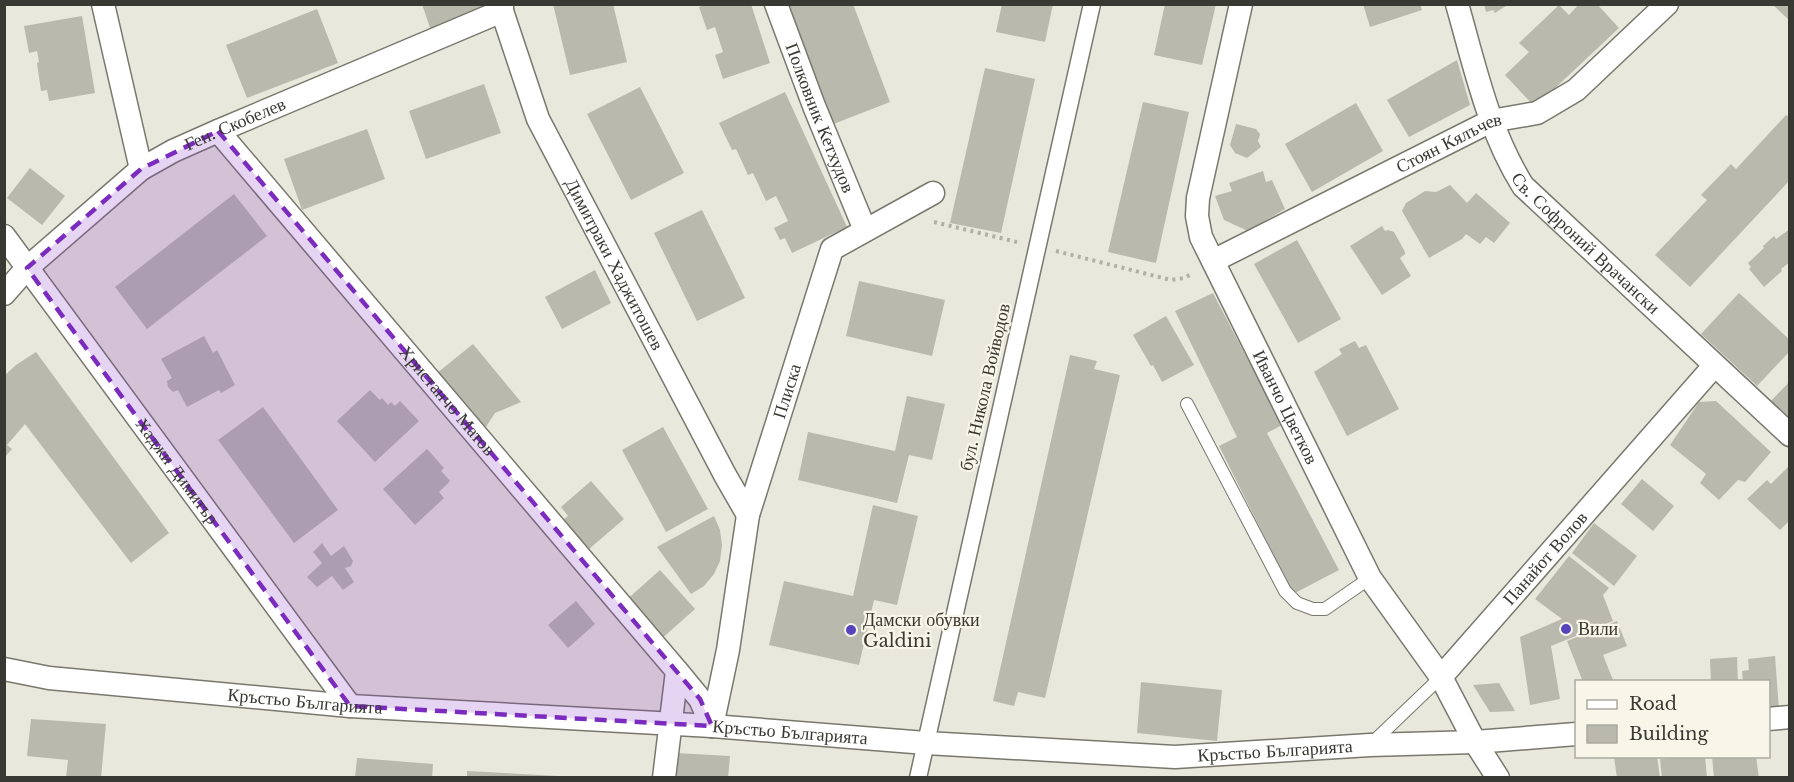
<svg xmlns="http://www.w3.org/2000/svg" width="1794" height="782" font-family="'Libre Baskerville',serif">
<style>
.building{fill:#bab9ad}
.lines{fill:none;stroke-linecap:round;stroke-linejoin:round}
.service-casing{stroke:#79786d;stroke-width:14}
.pedestrian-casing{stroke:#79786d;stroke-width:19}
.minor-casing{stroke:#79786d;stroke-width:25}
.path{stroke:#b1b0a6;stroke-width:4;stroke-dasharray:3 4.5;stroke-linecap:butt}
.service{stroke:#fff;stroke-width:12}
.pedestrian{stroke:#fff;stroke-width:16}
.minor{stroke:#fff;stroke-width:22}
.marked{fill:#7b2cbf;fill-opacity:0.2;stroke:#7b2cbf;stroke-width:4.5;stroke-dasharray:12 8;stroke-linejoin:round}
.poi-dot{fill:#5544bc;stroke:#f7f6e9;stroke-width:2}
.labels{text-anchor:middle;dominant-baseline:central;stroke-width:4.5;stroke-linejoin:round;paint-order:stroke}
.street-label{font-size:18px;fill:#393934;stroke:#f7f6e9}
.poi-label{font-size:18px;fill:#393934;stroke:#f7f6e9;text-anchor:start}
</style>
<rect width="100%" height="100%" fill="#e9e8dc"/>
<g class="building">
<polygon points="422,4 498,4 432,34"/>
<polygon points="553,4 613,4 627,62 570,75"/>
<polygon points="708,4 751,4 770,63 723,79 715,55 723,52 715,27 707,30 699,7"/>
<polygon points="786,4 853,4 890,102 831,125"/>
<polygon points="1002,4 1053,4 1045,42 996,32"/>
<polygon points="1165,4 1216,4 1202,65 1154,55"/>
<polygon points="1363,4 1420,4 1422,10 1370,27"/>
<polygon points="1484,4 1509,4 1495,13 1493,10 1486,12"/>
<polygon points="1579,4 1597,4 1619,28 1535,107 1505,75 1529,52 1519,43 1559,5 1569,15"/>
<polygon points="1772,4 1790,4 1790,21"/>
<polygon points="317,9 338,63 247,98 226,45"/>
<polygon points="82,16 95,93 49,101 47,90 41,91 37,63 39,62 37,51 29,53 24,26"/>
<polygon points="1457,60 1470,105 1409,137 1387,100"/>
<polygon points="985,68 1035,79 1001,233 950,223"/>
<polygon points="484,84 501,133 426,159 409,111"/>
<polygon points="640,87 684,173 631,200 587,114"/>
<polygon points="785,92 847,227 792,253 785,238 780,240 774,228 788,221 776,196 766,201 753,173 748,175 736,149 732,150 719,123"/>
<polygon points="1143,102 1189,112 1156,263 1108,252"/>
<polygon points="1356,103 1383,151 1312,192 1285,144"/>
<polygon points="1786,115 1790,118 1790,180 1690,287 1655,255 1707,200 1701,195 1731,164 1736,169"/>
<polygon points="1236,124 1256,129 1260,134 1258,141 1261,147 1247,158 1235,153 1230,145"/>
<polygon points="367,129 385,179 302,210 284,159"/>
<polygon points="30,168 65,196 42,225 7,198"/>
<polygon points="1263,171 1266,182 1272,180 1285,209 1248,231 1224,220 1215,196 1232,191 1229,183"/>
<polygon points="1450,185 1467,203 1476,193 1510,223 1494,243 1486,237 1480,244 1466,234 1462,239 1429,258 1402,211 1406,203 1425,191 1436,192"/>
<polygon points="234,194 267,236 147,329 115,287"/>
<polygon points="702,210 745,298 697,321 654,233"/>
<polygon points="1382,226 1385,231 1388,230 1394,232 1405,252 1405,254 1400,258 1411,276 1382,295 1350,246"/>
<polygon points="1790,229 1790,262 1781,269 1782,271 1764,287 1749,269 1751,267 1748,263 1764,248 1763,246 1774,236 1776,239"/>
<polygon points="1297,240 1341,319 1298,343 1254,264"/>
<polygon points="595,270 611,303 562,329 545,297"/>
<polygon points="859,281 945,300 932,356 846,336"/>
<polygon points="1213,293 1282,425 1267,433 1339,570 1293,594 1219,446 1237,437 1175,311"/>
<polygon points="1739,293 1790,340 1790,351 1757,386 1701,334"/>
<polygon points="1166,316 1194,365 1162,382 1153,365 1151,366 1133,335"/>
<polygon points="204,336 213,353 217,350 235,385 221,393 219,390 187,407 178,390 173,392 168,387 167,381 172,378 161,359"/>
<polygon points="1355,341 1359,348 1366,345 1399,409 1347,436 1314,372 1342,354 1339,349"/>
<polygon points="473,344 521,402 495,413 480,436 431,378"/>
<polygon points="36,352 169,533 131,563 25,424 7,445 12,449 4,458 4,376 16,365"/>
<polygon points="1070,355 1097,361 1094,369 1120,375 1045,698 1018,692 1014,706 993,701"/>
<polygon points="1790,381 1790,418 1771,401"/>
<polygon points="370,390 380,400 382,398 388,405 391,402 395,406 400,401 419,421 375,462 337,421"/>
<polygon points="907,396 945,404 932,460 909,455 897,503 798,480 808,432 895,451"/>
<polygon points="1716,401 1771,452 1745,482 1738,480 1719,500 1700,483 1706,474 1670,445 1699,402"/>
<polygon points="263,407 338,510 294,543 218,440"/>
<polygon points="663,427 708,509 666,532 622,450"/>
<polygon points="427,449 444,468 441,471 450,481 439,492 444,498 415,525 383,489"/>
<polygon points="1788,467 1790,468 1790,520 1780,530 1747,499 1767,480 1771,484"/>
<polygon points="1642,479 1674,506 1653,531 1621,504"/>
<polygon points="591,481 624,519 588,550 563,520 568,516 561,507"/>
<polygon points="873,505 918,516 897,605 874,600 859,665 769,645 784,581 853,596"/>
<polygon points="714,516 720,530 722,545 720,561 714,574 704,586 691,594 657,547"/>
<polygon points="1594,523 1637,556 1614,586 1572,553"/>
<polygon points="322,543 331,556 344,546 353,561 351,566 345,568 354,582 343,590 332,576 317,587 307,577 322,563 313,552"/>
<polygon points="1569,556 1609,588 1603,595 1613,621 1551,646 1560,699 1530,705 1520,637 1562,619 1535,599"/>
<polygon points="660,570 695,609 659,641 624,602"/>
<polygon points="576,601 595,624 568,648 548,625"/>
<polygon points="1617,621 1627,646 1603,655 1613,680 1608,682 1583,682 1567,641"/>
<polygon points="1775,656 1779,710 1768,711 1768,682 1743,682 1742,671 1749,670 1748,659"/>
<polygon points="1737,657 1738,682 1711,682 1710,659"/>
<polygon points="1141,682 1222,690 1217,741 1137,733"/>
<polygon points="1499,683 1515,711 1490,712 1473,685"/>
<polygon points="31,719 106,724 101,778 66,778 68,760 27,756"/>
<polygon points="676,753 730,756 728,778 675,778"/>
<polygon points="1657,756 1660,778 1617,778 1614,757"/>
<polygon points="1684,756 1705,756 1707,778 1662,778 1660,759"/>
<polygon points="1712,756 1756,756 1759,778 1714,778"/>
<polygon points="357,758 433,764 432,778 355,778"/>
<polygon points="467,771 558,776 557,778 467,778"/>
</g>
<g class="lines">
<g class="service-casing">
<g id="service">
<polyline points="1187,404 1285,591 1297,603 1313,609 1325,609 1370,578"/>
<polyline points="1371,744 1441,677"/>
</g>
</g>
<g class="pedestrian-casing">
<polyline id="pedestrian" points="918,778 1092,4"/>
</g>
<g class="minor-casing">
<g id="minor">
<polyline points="103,4 141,169"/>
<path id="s1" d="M502,4V11L538,119L725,475L748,515"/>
<path id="s2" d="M776,4L814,106L865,230"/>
<path id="s3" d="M1241,4L1198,198L1197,216L1201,237L1370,578L1441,677L1475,742L1498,778"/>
<path id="s4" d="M1457,4C1475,67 1488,130 1523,186L1790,435"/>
<path id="s5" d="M218,131L677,671L664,778"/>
<path id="s6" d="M4,236L350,706"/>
<path id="s7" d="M1213,261L1491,121L1537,113L1576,90L1667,4"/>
<path id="s8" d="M4,294L27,268L141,169L173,151L218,131L502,11"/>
<path id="s9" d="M4,669L49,678L350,706L712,726L926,743L1175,757L1370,745L1475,742L1576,734"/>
<polyline points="677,671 700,699 712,726"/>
<path id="s10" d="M1441,677L1714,366"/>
<polyline points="1768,719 1790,717"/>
<path id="s11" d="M712,726L728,650L748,515L832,249L933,193"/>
</g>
</g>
<g class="path">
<polyline points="934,222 1017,242"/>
<polyline points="1056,251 1171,280 1184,278 1191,274"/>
</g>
<use href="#service" class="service"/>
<use href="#pedestrian" class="pedestrian"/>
<use href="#minor" class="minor"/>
</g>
<path class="marked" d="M218,131L700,699L712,726L350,706L27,268L141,169Z"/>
<g class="poi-dot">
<circle cx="1566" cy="629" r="6"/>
<circle cx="851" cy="630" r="6"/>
</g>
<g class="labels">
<g class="street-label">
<text stroke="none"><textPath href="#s2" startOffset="122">Полковник Кетхудов</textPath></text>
<text stroke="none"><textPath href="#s8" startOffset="290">Ген. Скобелев</textPath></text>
<text stroke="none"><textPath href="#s7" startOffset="264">Стоян Кялъчев</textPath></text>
<text stroke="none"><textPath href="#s4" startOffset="279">Св. Софроний Врачански</textPath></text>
<text stroke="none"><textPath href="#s1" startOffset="285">Димитраки Хаджитошев</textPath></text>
<text transform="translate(985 387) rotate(-77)">бул. Никола Войводов</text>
<text stroke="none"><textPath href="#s11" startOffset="344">Плиска</textPath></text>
<text stroke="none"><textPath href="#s5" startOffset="354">Христанчо Матов</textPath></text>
<text stroke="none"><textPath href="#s3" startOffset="428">Иванчо Цветков</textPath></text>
<text stroke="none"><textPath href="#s6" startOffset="292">Хаджи Димитър</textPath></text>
<text stroke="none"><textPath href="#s10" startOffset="158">Панайот Волов</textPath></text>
<text stroke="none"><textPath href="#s9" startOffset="303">Кръстьо Българията</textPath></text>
<text stroke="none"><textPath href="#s9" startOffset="789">Кръстьо Българията</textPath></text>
<text stroke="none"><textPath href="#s9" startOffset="1275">Кръстьо Българията</textPath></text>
</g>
<g class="poi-label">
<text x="863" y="620">Дамски обувки<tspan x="863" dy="21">Galdini</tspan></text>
<text x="1578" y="629">Вили</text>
</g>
</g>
<rect width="1794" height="782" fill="none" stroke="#393934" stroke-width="12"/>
<rect x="1575" y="680" width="195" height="78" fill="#f7f6e9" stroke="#abaaa1" stroke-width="1.5"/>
<rect x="1587" y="700" width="30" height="9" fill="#ffffff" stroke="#abaaa1" stroke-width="1.5"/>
<text x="1629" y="710" font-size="18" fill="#393934">Road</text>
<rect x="1587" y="725" width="30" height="18" fill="#bab9ad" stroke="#abaaa1" stroke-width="1.5"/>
<text x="1629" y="740" font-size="18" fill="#393934">Building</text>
</svg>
